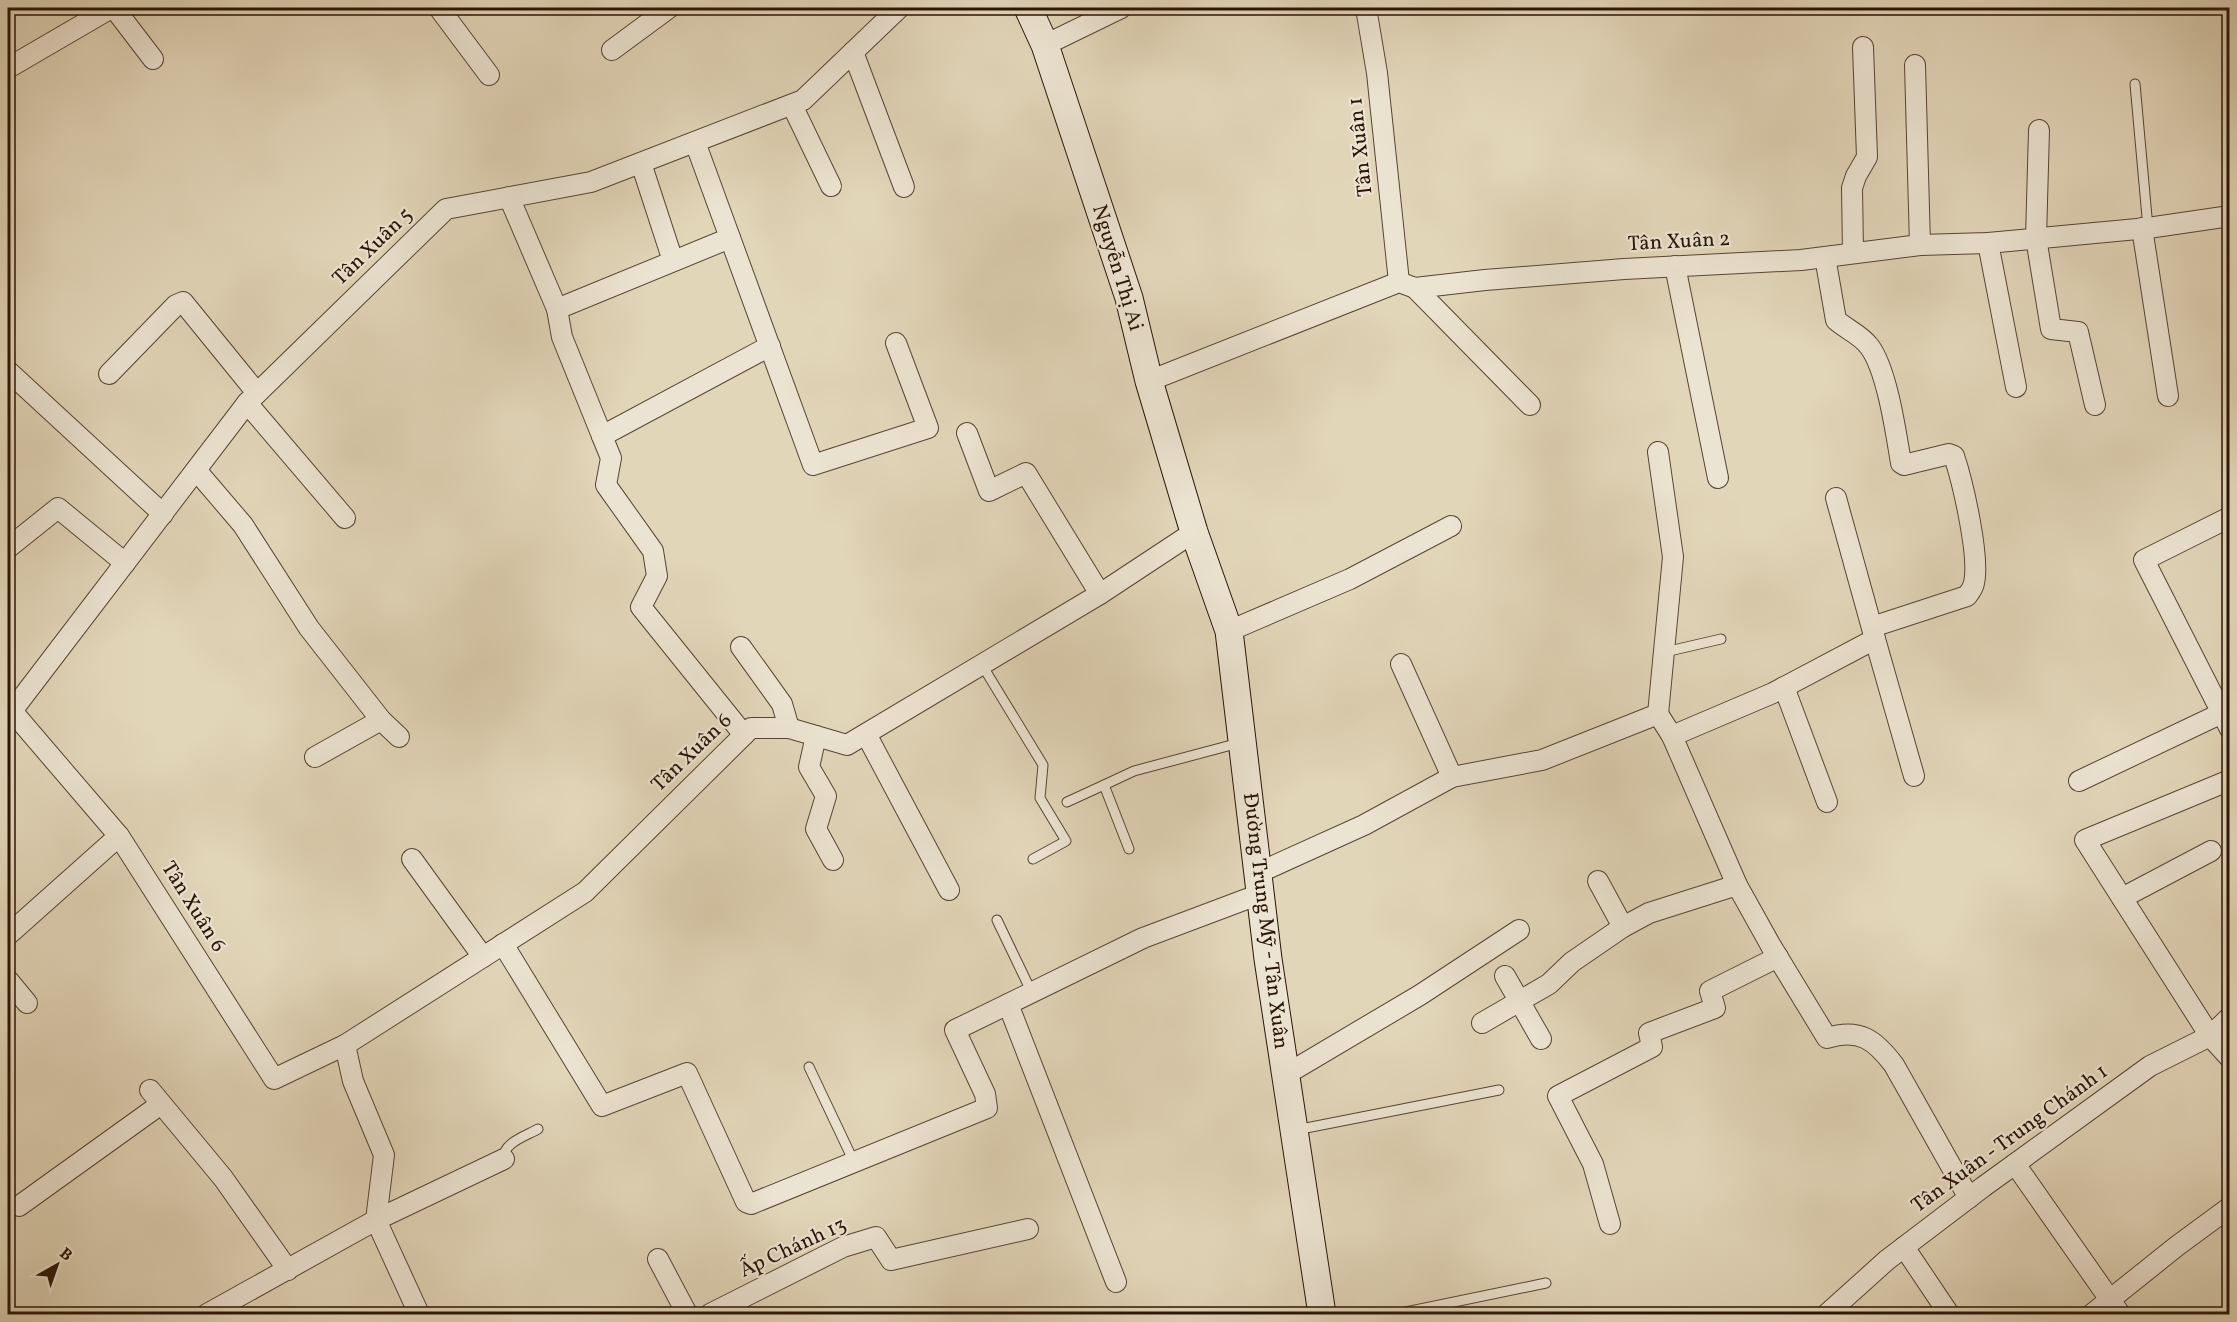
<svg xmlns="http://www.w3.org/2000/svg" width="2237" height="1322" font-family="Vollkorn,serif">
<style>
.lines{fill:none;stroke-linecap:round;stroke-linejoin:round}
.lane-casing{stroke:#584433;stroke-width:11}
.street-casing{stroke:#584433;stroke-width:22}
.secondary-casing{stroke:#2a1406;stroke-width:29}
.lane{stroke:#ece4d2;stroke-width:9}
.street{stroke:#ece4d2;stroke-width:20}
.secondary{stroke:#ece4d2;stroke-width:27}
.labels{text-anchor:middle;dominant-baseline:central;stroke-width:4.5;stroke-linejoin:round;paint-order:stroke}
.street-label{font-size:21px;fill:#2a1406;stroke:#ece4d2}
</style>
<rect width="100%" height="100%" fill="#e2d6b9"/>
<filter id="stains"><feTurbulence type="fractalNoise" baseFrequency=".00333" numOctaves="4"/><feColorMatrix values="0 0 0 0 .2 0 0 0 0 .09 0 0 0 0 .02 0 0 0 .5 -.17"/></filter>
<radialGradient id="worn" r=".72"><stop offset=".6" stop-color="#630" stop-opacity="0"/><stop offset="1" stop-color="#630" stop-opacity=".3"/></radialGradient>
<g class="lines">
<g class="lane-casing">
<g id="lane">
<polyline points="2135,84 2148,228"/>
<polyline points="1665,652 1721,639"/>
<polyline points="982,665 1043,765 1040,798 1066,841 1033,859"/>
<polyline points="1067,802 1104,785"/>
<polyline points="1129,849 1104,785 1134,771 1239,743"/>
<polyline points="997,920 1032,993"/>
<polyline points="809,1067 854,1162"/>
<polyline points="1296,1130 1499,1090"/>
<path d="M504,1159C502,1143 526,1136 538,1129"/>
<polyline points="1396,1314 1546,1283"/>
</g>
</g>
<g class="street-casing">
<g id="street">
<polyline points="114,8 153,59"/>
<polyline points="439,8 489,75"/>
<polyline points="1366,8 1377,73 1399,282"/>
<polyline points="1045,45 1121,8"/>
<polyline points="612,50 669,8"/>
<polyline points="853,52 904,187"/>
<polyline points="1915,65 1920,245"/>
<polyline points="8,68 111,8"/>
<polyline points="792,105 831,186"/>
<polyline points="2039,130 2036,238 2051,329 2078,332 2095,405"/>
<polyline points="695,142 813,465 928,428 896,343"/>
<polyline points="641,163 673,261"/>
<polyline points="509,197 557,309"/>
<polyline points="2142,228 2168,396"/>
<polyline points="730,238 557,309 562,337 602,436 770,346"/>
<polyline points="1988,243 2016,387"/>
<polyline points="1853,252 1852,188 1856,176 1867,157 1863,47"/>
<path d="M1825,257L1836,320C1846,329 1861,335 1869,346C1887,369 1896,433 1901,463L1904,465L1949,454L1954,456C1963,483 1980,557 1974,583C1973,588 1970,592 1967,596L1872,627"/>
<polyline points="1675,266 1718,478"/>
<polyline points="1415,288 1530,405"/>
<polyline points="8,371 163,514"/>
<polyline points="109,374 176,305 183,302 257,393"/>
<polyline points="1149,381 1399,282 1415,288 1485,280 1624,269 1801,260 1920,245 1988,243 2148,228 2230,216"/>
<polyline points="247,403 345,518"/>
<polyline points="967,433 989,491 1026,473 1100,594"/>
<polyline points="602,436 611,458 606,485 653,551 657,576 641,607 744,735"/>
<polyline points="196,470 243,525 309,628 381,720 399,737"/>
<polyline points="2230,517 2144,560 2230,729"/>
<polyline points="8,548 58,508 125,563"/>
<polyline points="1229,631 1350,579 1451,526"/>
<polyline points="1875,639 1914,776"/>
<polyline points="741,647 782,704 789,728"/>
<polyline points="1401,664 1452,777"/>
<polyline points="1784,687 1827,802"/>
<polyline points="8,710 12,711 119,836 274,1079 345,1045"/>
<polyline points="12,711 247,403 446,209 591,182 803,100 899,8"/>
<path d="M1658,714L1672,736L1737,885L1771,946L1827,1038C1860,1028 1875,1040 1894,1065L1969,1198"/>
<polyline points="866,734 949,890"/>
<polyline points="816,736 809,767 826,796 816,829 833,860"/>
<polyline points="1672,736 1773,693 1875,639 1836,498"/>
<polyline points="315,757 381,720"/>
<polyline points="2230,780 2085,840 2210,1036 2230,1058"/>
<polyline points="2079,781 2222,713"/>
<polyline points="412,859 483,957"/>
<polyline points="1258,873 1364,825 1452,777 1542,760 1658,714 1673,557 1658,452"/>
<polyline points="1598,881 1623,927"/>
<polyline points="2122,898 2211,851"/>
<polyline points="8,935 119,836"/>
<polyline points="503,944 602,1106 687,1073 746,1202 751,1204 987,1108 985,1094 955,1030 1143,938 1260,894"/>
<polyline points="1505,976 1541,1039"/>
<polyline points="8,980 27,1003"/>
<polyline points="1008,1004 1116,1282"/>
<polyline points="1482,1023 1549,984 1572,962 1623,927 1649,913 1737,885"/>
<polyline points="1285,1075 1420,995 1519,930"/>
<polyline points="150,1090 223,1178 288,1270"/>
<polyline points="2015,1164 2120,1314"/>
<polyline points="19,1206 161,1104"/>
<polyline points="1610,1224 1593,1164 1558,1096 1652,1047 1649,1033 1715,1008 1710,991 1778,957"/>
<polyline points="1904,1247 1949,1314"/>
<polyline points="658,1259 687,1314"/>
<polyline points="207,1314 376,1220 384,1155 353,1081 345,1045 585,892 751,728 789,728 847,745 1100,594 1194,532"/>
<polyline points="419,1314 376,1220 504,1159"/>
<polyline points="710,1314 843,1247 876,1237 891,1260 1028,1229"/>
<polyline points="1827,1314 1887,1260 1983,1187 2150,1066 2210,1036 2230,1017"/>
<polyline points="2092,1314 2177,1246 2230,1207"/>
</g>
</g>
<g class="secondary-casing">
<polyline id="secondary" points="1028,8 1045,45 1129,298 1149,381 1194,532 1229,631 1268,959 1322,1314"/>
</g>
<use href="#lane" class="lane"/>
<use href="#street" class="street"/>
<use href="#secondary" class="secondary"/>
</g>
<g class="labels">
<g class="street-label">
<text transform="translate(1361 147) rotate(-96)">Tân Xuân 1</text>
<text transform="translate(1679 242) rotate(-3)">Tân Xuân 2</text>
<text transform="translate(373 247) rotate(-44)">Tân Xuân 5</text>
<text transform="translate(1117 268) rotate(73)">Nguyễn Thị Ai</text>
<text transform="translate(692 753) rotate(-44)">Tân Xuân 6</text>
<text transform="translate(193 907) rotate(58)">Tân Xuân 6</text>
<text transform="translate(1265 921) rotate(83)">Đường Trung Mỹ - Tân Xuân</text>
<text transform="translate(2010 1139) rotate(-36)">Tân Xuân - Trung Chánh 1</text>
<text transform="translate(793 1248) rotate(-25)">Ấp Chánh 13</text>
</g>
</g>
<rect width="2237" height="1322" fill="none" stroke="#e2d6b9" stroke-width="30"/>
<rect x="9" y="9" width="2219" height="1304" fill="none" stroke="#2a1406" stroke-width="3"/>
<rect x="15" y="15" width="2207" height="1292" fill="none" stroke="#2a1406" stroke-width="1.5"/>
<g transform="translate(57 1265) rotate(40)" stroke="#ece4d2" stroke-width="4.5" paint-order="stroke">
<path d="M0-4.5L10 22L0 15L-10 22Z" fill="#2a1406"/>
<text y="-9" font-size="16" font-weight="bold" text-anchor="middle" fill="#2a1406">B</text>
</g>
<rect width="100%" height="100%" filter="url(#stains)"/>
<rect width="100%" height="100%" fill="url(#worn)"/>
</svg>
